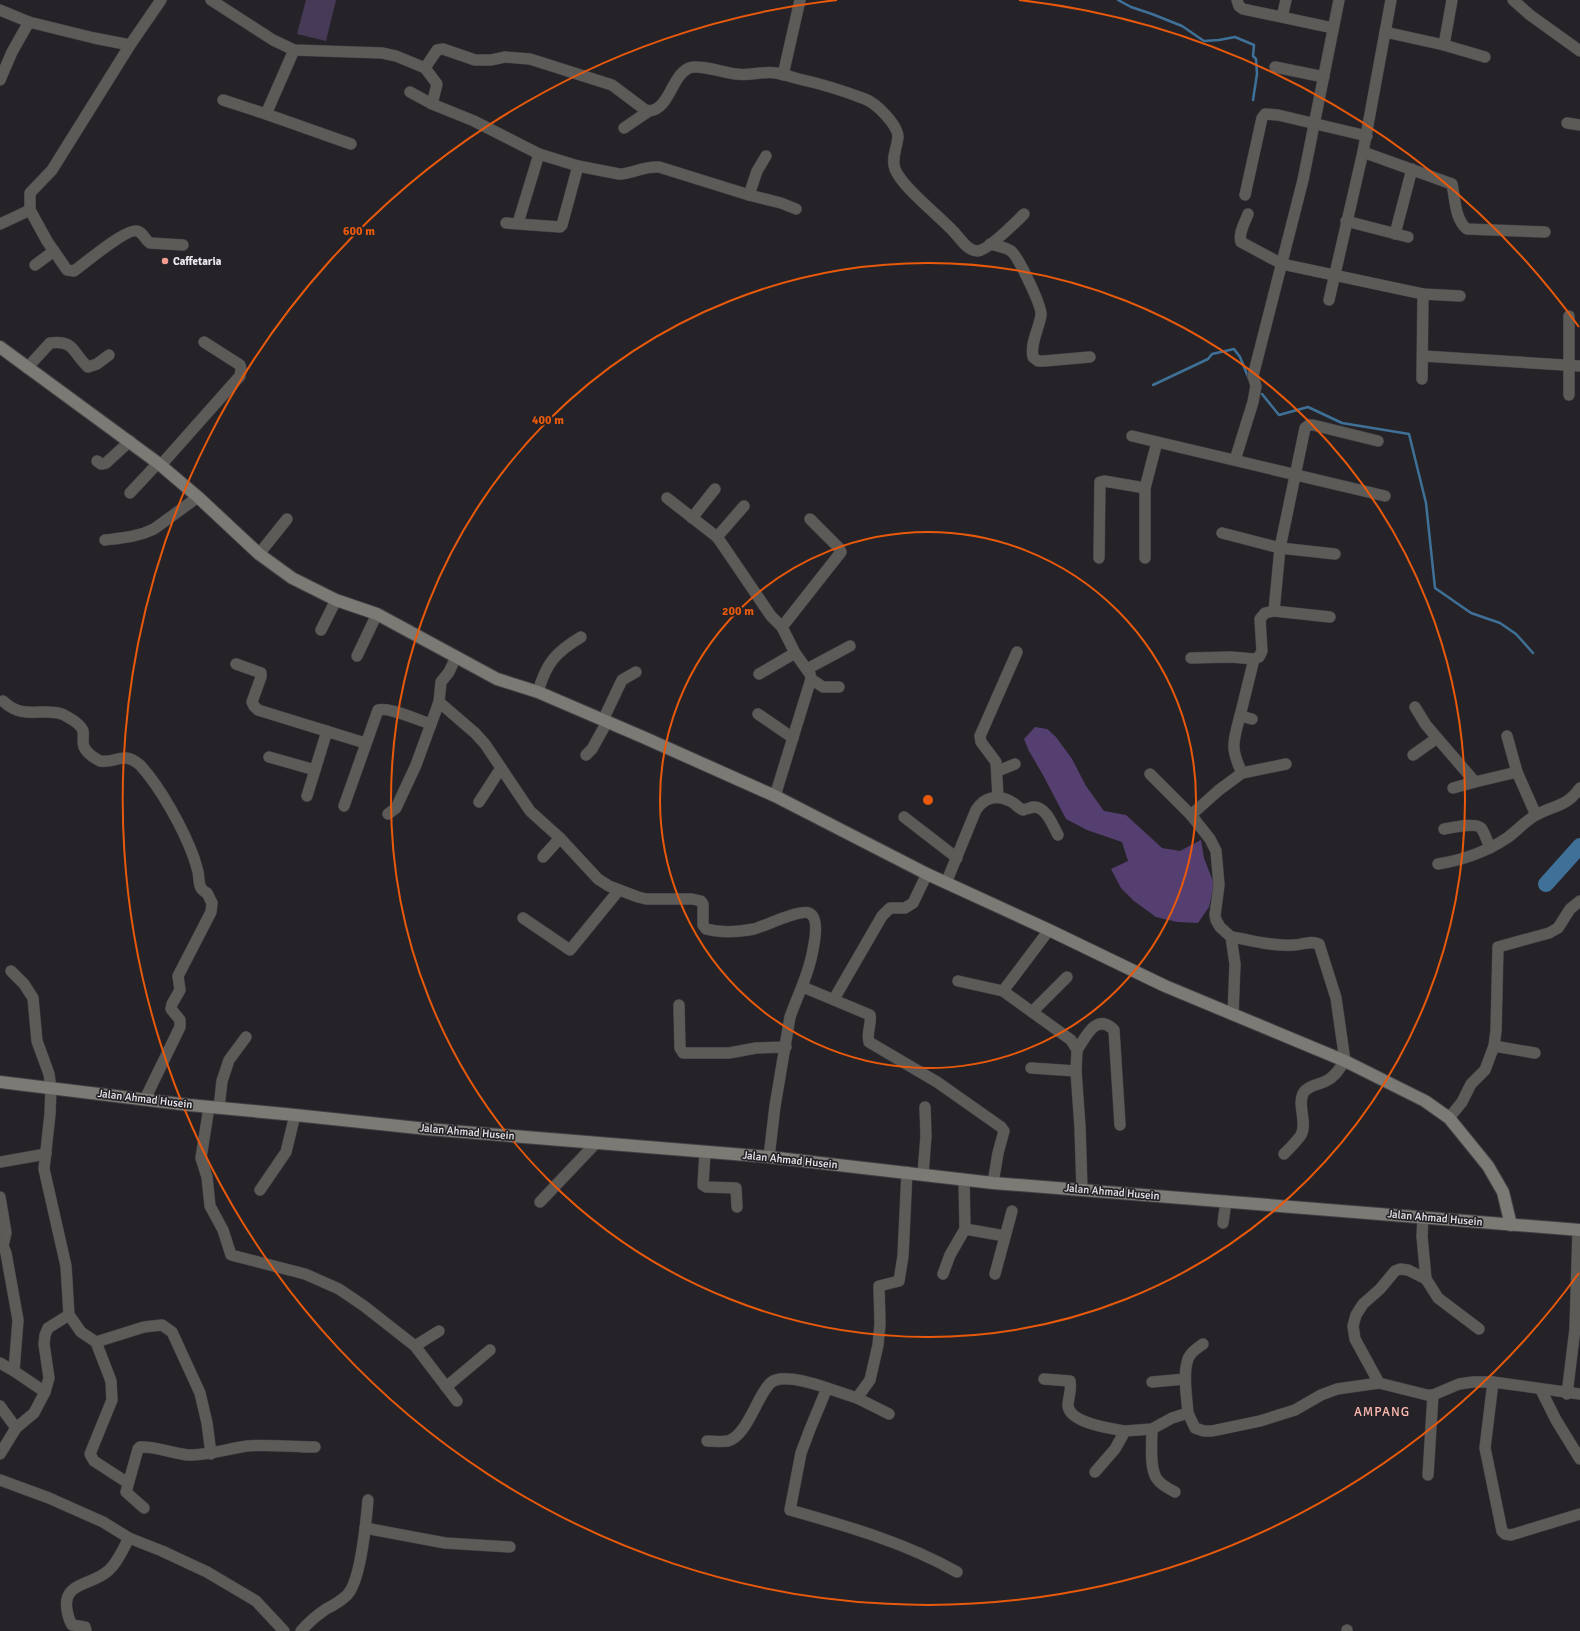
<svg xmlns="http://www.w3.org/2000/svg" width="1580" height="1631" font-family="Signika,sans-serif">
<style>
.green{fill:#463a56}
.forest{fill:#553f70}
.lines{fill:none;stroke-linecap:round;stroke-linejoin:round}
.stream{stroke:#3f7198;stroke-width:2.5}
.river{stroke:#3f7198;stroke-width:16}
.street-casing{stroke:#413f44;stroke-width:12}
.secondary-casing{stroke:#413f44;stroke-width:14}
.street{stroke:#5c5b58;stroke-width:11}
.secondary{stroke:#7b7a75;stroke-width:12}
.ring{fill:none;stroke:#e8590c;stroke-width:2}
.poi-dot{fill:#f59c90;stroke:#252328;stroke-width:1.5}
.labels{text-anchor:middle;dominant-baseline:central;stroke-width:3.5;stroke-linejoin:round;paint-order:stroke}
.poi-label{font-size:11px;font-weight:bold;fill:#edebef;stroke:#252328;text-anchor:start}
.street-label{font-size:11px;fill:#edebef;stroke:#252328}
.quarter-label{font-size:13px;letter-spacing:1px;fill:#ffbbb1;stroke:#252328}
.centre{fill:#e8590c;stroke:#252328;stroke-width:2}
.ring-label{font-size:12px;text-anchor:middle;font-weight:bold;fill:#e8590c;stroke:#252328;stroke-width:3.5;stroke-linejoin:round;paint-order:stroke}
</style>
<rect width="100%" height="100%" fill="#252328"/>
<polygon class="green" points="306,0 336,0 326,41 297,34"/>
<polygon class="forest" points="1035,727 1047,729 1056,737 1072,759 1086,786 1104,811 1126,815 1162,848 1180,851 1201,840 1204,858 1214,884 1209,907 1198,923 1177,922 1156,917 1134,901 1121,888 1111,869 1128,861 1122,842 1087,830 1066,819 1043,775 1029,751 1024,739"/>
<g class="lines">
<g class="stream">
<polyline points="1118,0 1131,7 1152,14 1182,26 1204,41 1219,40 1235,37 1254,45 1253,56 1256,59 1257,74 1253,100"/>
<polyline points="1153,385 1208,359 1212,354 1234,349 1240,357 1249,379"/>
<polyline points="1262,394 1279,415 1308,407 1342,423 1409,434 1426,503 1435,588 1471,613 1500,623 1516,634 1533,653"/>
</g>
<polyline class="river" points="1546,884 1580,846"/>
<g class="street-casing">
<g id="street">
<path d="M161,0L130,45L52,170L30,193V210L47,241L67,270L74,271C84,264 126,228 137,231C143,232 145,240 150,243L183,245"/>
<path d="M211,0L273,40L294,50L382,53L396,56L425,68L437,50L443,49L475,60H491L505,57L530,59L612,85L644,109L649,111C670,109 671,76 689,68C698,64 725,73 736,74C749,76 763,71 776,73C783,74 791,77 799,79C822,84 844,91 865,99C876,103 898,125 898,137C897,148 891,158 895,169C902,187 938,215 953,231C958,236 963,244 969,248C972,250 975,251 978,251C988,250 1016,222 1024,214"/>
<polyline points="1237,0 1239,6 1243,9 1333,28"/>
<polyline points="1513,0 1530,15 1580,51"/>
<polyline points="0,10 29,22 94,38 130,45"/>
<polyline points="1282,17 1286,0"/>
<polyline points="1385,32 1444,45 1485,57"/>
<polyline points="1444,45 1452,0"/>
<polyline points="1275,67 1324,77"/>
<polyline points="425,68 437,84 432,104"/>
<polyline points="783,75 800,0"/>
<polyline points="0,80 12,52 29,22"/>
<path d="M410,92L432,104L474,121L539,154L578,166L619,174C633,174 642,166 659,167L749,195L781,203L796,209"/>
<polyline points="223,100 266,114 351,144"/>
<polyline points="266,114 294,50"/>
<polyline points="1567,123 1580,125"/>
<polyline points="624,128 649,111"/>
<path d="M1363,152L1452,184C1455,198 1455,220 1467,229L1545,232"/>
<polyline points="749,195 757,171 766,156"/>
<polyline points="1245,195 1262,118 1265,114 1278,115 1367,136"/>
<path d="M1248,214C1245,222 1238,234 1241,242L1282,264L1423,294L1460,296"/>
<polyline points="1346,221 1408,237"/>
<polyline points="506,223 560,227 562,225 578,166"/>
<polyline points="518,223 539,154"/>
<polyline points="0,224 30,210"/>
<polyline points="1395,234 1412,169"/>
<path d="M990,244C997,246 1005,247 1011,251C1018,256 1042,306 1041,315C1039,329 1030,343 1033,357L1038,361H1044L1090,357"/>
<polyline points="35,265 54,251"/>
<polyline points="1329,300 1363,152 1391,0"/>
<polyline points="1569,316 1569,395"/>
<polyline points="1423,356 1580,366"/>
<path d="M27,368L50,343C76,340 72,353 88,367L97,364L109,355"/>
<polyline points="1422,379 1423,294"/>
<polyline points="1132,436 1385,496"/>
<polyline points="1235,460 1253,402 1256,386 1253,376 1303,180 1339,0"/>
<polyline points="97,461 101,464 106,463 130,441"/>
<polyline points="161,465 240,376 241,369 240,365 204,342"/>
<polyline points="130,493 158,463"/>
<polyline points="667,498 717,537 722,544 771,616 782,627 795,653 810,674 811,679 823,687 839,687"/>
<polyline points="692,518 715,489"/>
<polyline points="1222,533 1280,548 1335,554"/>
<polyline points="717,537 744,506"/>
<path d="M105,540C122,538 138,537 154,529L198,497"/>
<polyline points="259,554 287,519"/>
<polyline points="1099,558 1100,482 1104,481 1145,488"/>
<polyline points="1145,558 1145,488 1157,442"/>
<polyline points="1274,611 1280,548 1305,428 1309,425 1313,425 1378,441"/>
<polyline points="782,627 841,552 839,548 810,519"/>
<polyline points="321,630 336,600"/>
<polyline points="357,656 377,614"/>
<path d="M456,657L449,672L441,682L439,702L475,733L485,744L530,811L560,838L598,879L609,886L638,897L646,899H692L701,901L703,904V925L706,929C721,933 738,932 754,929C765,926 800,909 809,913C821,918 813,950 811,959C806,980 797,997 790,1017L775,1106L769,1157"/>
<polyline points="1191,658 1231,657 1254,659 1259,657 1262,651 1260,619 1265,613 1274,611 1330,617"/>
<polyline points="236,664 261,673 261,677 252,702 254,706 258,710 365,743"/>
<polyline points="807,669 850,646"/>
<polyline points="759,674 795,653"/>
<path d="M538,692C546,663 556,652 581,637"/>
<path d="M3,701C24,721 41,707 62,714C68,717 81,724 83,731C84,736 82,742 84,747C87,753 94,758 100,761C117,764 122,750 140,765C161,788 183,828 194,858C195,862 197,867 198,872C200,881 197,888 207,893L212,903L211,912L178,976L180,990L172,1004L171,1009L180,1020V1027L145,1099"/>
<polyline points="1415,707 1426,725 1475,782 1517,772 1536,815"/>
<polyline points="758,714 793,738"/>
<polyline points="1240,716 1254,659"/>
<polyline points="603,720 622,680 636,672"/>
<polyline points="1507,736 1517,772"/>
<polyline points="586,755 592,749 607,722"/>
<polyline points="1413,755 1437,738"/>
<polyline points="269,757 315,770"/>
<polyline points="998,771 1015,764"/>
<path d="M1242,773C1230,748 1233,742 1240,716L1252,719"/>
<polyline points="1150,774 1191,815 1210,839 1216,851 1219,885 1215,915 1216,920 1220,927 1231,937 1235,964 1233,1015"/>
<polyline points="1453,788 1475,782"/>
<polyline points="307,796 327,731"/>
<polyline points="775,796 811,679"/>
<polyline points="998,797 996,762 981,742 980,736 1017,652"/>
<polyline points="479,802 501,768"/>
<path d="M344,806L378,710C387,706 420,721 431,724"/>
<polyline points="388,814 396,808 416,765 439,702"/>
<polyline points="1191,815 1219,790 1242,773 1286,764"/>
<polyline points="904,817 957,858"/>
<path d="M1444,829C1451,828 1475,822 1481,828C1485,833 1487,841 1490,848"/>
<polyline points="543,857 560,838"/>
<path d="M1438,864C1463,860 1486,852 1507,838C1517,831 1525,821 1536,815C1556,804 1565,808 1580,788"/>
<path d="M946,883L976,810C984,798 996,794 1010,801C1015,803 1018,808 1023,810C1026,809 1030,808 1033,807C1046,806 1053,826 1058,835"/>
<polyline points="523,918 570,950 619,890"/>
<polyline points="1049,930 1003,991 1071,1040 1077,1050 1076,1071 1080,1127 1082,1189"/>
<path d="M1231,937C1252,940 1273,947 1294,945C1303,945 1310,940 1319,944L1336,998L1345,1061C1339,1069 1335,1077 1326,1081C1319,1085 1309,1085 1304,1092C1296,1104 1308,1122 1301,1135C1297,1141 1290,1148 1284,1154"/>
<polyline points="11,971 24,984 33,998 37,1041 49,1074 51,1088 50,1114 44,1169 66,1266 69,1315 81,1332 96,1342 144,1327 162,1325 172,1332 200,1393 207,1423 211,1454"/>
<polyline points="958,981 1003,991"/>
<path d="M803,987L870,1015C872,1024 866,1033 869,1042L937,1082L1001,1127L1004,1131L998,1153L993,1183"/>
<polyline points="834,999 882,916 890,908 905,908 913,903 927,874"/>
<polyline points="679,1005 680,1048 683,1053 729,1053 756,1048 786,1047"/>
<polyline points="1032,1012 1067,977"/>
<polyline points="1494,1046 1535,1053"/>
<path d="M1077,1050C1086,1037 1096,1012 1114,1030L1120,1125"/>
<polyline points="1031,1068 1076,1071"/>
<polyline points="209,1107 201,1158 207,1177 210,1206 223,1230 231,1255 305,1274 339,1289 364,1306 415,1346 457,1401"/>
<polyline points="219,1108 222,1081 229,1060 246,1037"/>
<polyline points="1449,1118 1462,1102 1471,1084 1485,1070 1494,1046 1496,1031 1498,947 1549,933 1558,928 1570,909 1580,901"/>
<polyline points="705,1152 703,1185 706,1187 736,1188 737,1207"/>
<polyline points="0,1162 46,1154"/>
<polyline points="923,1174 926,1136 925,1107"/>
<polyline points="260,1190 286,1152 295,1115"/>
<polyline points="0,1197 6,1233 3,1246"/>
<polyline points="540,1202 597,1142"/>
<polyline points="1423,1216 1422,1236 1426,1279 1438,1298 1479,1329"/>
<polyline points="1223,1223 1226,1201"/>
<polyline points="965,1229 1005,1236"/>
<polyline points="0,1244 3,1246 6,1253 18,1320 14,1371 45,1392"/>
<polyline points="943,1274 950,1255 965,1229 964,1179"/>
<polyline points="995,1274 1012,1211"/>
<polyline points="96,1342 111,1381 112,1400 90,1454 94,1461 128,1483"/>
<polyline points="415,1346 439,1331"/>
<polyline points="0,1363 14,1371"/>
<path d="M1044,1379L1070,1381C1072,1390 1068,1398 1068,1406C1070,1423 1112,1429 1125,1431"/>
<polyline points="1152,1382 1185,1379"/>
<polyline points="1493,1382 1485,1448 1502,1531 1505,1534 1511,1535 1580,1514"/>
<polyline points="1379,1383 1355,1339 1353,1326 1356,1315 1363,1304 1380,1289 1395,1271 1400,1269 1408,1270 1426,1279"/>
<polyline points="446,1387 490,1350"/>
<polyline points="1541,1390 1556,1420 1580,1459"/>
<polyline points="1567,1394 1575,1329 1578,1230"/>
<polyline points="857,1398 870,1380 878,1345 880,1324 879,1286 899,1281 903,1256 907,1172"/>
<polyline points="0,1406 16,1428"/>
<polyline points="1188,1413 1195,1428 1204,1431 1212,1431 1260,1421 1295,1410 1321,1395 1337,1389 1379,1383 1427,1395 1433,1395 1459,1384 1473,1382 1493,1382 1580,1394"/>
<path d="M889,1414L857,1398L827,1388L810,1429L801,1453L790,1510C847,1526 906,1543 957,1572"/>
<path d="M1152,1429C1152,1442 1149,1468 1157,1479C1161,1485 1169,1489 1175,1492"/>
<path d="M707,1441C714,1441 721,1442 728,1441C745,1436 755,1404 765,1390C768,1385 771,1381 776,1380C788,1376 815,1384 827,1388"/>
<polyline points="0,1454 16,1428 34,1413 45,1392 49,1378 44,1344 45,1335 48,1328 69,1315"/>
<path d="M1095,1472L1115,1449L1125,1431L1152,1429L1172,1418L1188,1413C1187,1399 1181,1365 1191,1354C1194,1350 1199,1347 1203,1344"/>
<polyline points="1428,1475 1433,1395"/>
<polyline points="0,1480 49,1498 103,1522 129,1538 162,1551 207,1572 256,1601 284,1631"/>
<path d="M144,1508L126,1492L138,1449L140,1447C157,1446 173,1454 189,1455C209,1455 227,1449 247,1446C269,1444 293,1447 315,1447"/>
<polyline points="365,1528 445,1543 510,1547"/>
<path d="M86,1631L85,1627L72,1625C69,1620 68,1616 67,1610C62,1581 93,1586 109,1570C118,1562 123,1549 129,1538"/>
<path d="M301,1631C308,1623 317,1615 326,1609C334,1605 341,1601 347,1595C361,1581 366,1522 368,1500"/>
<polyline points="1347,1631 1347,1630"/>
</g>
</g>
<g class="secondary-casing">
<g id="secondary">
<polyline points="0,347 158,463 198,497 259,554 292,578 336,600 377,614 497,679 538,692 645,738 775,796 927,874 1049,930 1165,986 1345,1061 1425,1101 1449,1118 1488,1166 1503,1192 1511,1225"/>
<polyline points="0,1082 189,1105 295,1115 427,1129 769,1157 993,1183 1580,1230"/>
</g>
</g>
<use href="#street" class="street"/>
<use href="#secondary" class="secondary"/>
</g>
<g class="ring">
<circle cx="928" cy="800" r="268"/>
<circle cx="928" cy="800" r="537"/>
<path d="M1579 1273A805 805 0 1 1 837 0M1019 0A805 805 0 0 1 1579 327"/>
</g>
<circle class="poi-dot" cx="165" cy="261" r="4"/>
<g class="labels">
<g class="poi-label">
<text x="173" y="261">Caffetaria</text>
</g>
<g class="street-label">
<text transform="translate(145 1099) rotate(7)">Jalan Ahmad Husein</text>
<text transform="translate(467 1132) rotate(5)">Jalan Ahmad Husein</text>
<text transform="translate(790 1160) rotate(6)">Jalan Ahmad Husein</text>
<text transform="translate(1112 1192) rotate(5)">Jalan Ahmad Husein</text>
<text transform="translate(1435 1218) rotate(5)">Jalan Ahmad Husein</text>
</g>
<g class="quarter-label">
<text x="1382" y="1412">AMPANG</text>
</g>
</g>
<circle cx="928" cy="800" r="6" class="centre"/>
<g class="ring-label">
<text x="359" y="235">600 m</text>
<text x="548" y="424">400 m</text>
<text x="738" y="615">200 m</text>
</g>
</svg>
